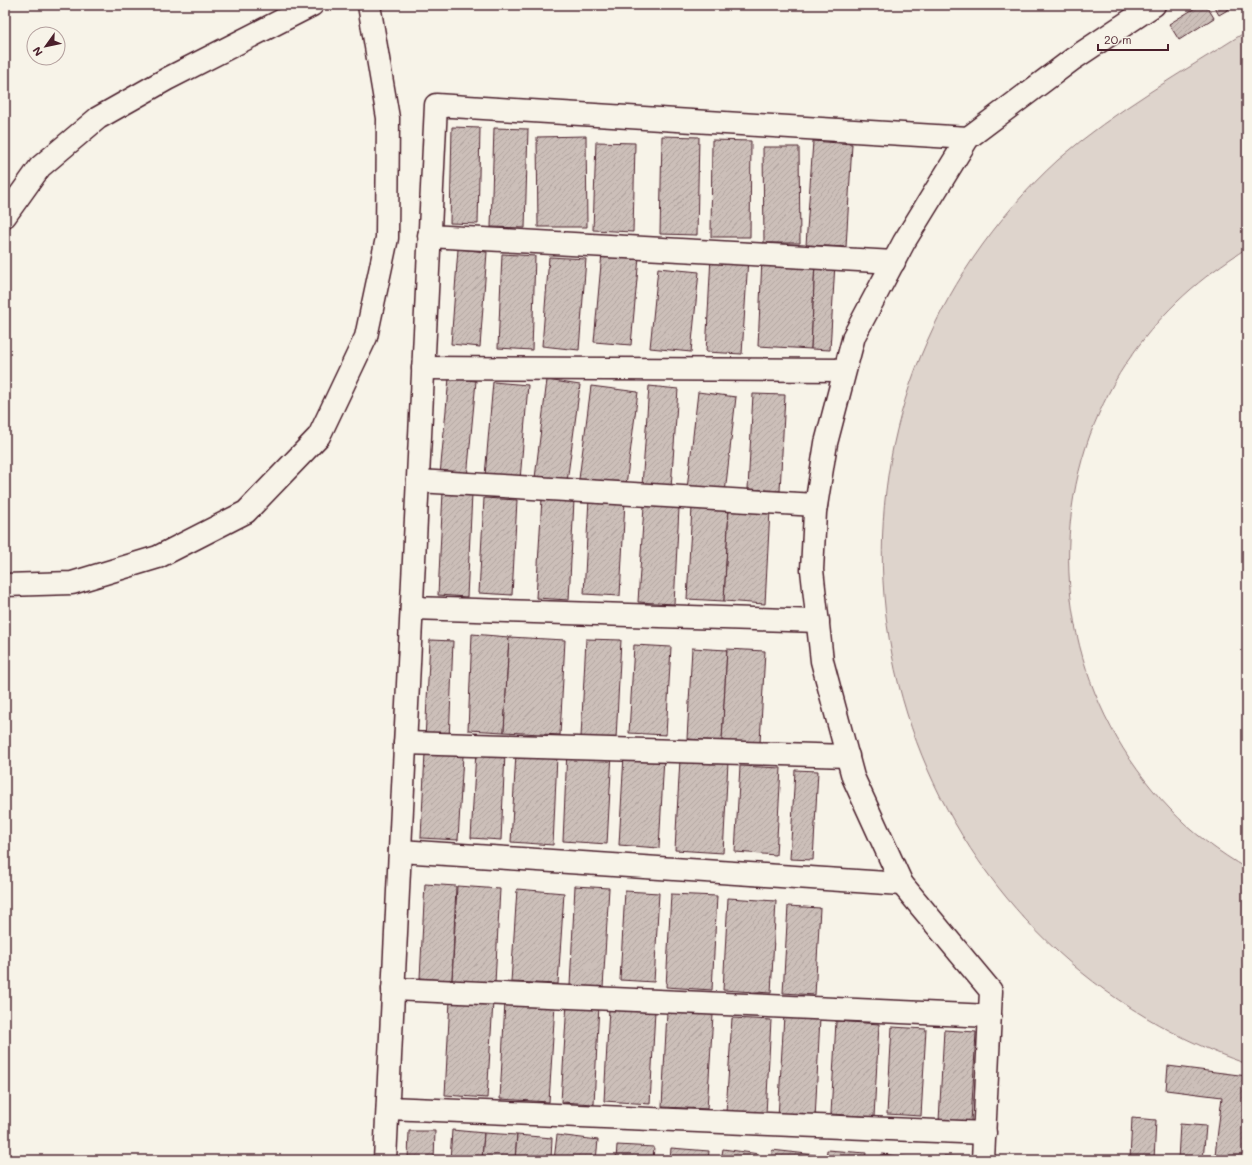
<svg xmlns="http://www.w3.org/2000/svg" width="1252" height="1165" font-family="Mali,sans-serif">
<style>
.garden{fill:#ded4cc;stroke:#947a7c}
.building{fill:url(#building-hatch);stroke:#4a1f2b}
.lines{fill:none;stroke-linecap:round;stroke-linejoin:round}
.minor-casing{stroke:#4a1f2b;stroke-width:25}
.minor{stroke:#f7f3e8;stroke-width:22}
</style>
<defs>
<pattern id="building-hatch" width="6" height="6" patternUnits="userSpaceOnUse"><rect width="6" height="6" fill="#ccbfb9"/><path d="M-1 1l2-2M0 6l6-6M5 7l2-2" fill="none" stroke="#b1a49f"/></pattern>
</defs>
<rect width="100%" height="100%" fill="#f7f3e8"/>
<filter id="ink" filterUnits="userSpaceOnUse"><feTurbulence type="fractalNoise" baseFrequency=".025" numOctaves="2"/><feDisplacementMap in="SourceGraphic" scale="8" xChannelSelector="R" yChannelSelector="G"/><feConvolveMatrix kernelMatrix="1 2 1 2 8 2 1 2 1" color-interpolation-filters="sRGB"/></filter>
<g filter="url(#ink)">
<path class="garden" d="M1247,31V248C1200,278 1164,309 1132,355C1114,379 1101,407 1090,435C1043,565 1075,710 1170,809C1192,833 1219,852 1247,869V1064C915,950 775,549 974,257C998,222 1026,189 1058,160C1115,110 1183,72 1247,31Z"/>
<g class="building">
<polygon points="1200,5 1206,5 1214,18 1179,40 1169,24"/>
<polygon points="1213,5 1236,5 1219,15"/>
<polygon points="452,127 480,128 478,224 450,223"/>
<polygon points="494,128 528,129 525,228 491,227"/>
<polygon points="586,136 587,227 538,227 537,137"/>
<polygon points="662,136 699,137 697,235 660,234"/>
<polygon points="712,140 751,141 750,237 711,237"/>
<polygon points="813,141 852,144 846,247 806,245"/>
<polygon points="596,142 635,143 633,232 593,230"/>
<polygon points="763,147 799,147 800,243 764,243"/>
<polygon points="458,249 487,252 480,347 451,344"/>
<polygon points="602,253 639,257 631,345 594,342"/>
<polygon points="502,254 535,256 532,350 498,348"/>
<polygon points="711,256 748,258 742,354 706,352"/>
<polygon points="549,257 586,259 579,350 542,346"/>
<polygon points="762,259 815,262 811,349 758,346"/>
<polygon points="815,262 835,263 830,350 811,349"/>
<polygon points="658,268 699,272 691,352 650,348"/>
<polygon points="449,378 476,381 467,478 440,475"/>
<polygon points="547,380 580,385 567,482 535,478"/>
<polygon points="493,382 528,385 520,480 485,476"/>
<polygon points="591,386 638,392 626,485 579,479"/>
<polygon points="649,386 678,389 671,488 642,486"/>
<polygon points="698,392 736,397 725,493 687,489"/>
<polygon points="753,394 785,395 780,491 748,489"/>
<polygon points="443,492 472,494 467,597 438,595"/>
<polygon points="484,498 517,500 512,595 479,593"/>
<polygon points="542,498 574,500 569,600 536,598"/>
<polygon points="589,498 625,501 620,596 584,594"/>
<polygon points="644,506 679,508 674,604 638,602"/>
<polygon points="692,507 729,509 724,601 687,599"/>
<polygon points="729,509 770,510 765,604 724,601"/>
<polygon points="472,634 509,637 504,732 468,730"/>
<polygon points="509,637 565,640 560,735 504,732"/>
<polygon points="586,639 621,640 616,739 581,737"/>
<polygon points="430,640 453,641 449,741 425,740"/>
<polygon points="634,645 671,647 666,735 629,733"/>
<polygon points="692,648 727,650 722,741 687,739"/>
<polygon points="727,649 765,651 760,743 722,741"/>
<polygon points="567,750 612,753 607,844 563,841"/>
<polygon points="476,751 505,753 501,840 471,838"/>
<polygon points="425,753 463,756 458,840 421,838"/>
<polygon points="516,753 557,756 553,845 511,842"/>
<polygon points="624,755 664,757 659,848 619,845"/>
<polygon points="680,759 728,762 723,853 675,850"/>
<polygon points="740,766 781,768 776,855 735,852"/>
<polygon points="795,770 818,771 813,860 790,859"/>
<polygon points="425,884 456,886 452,981 420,978"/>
<polygon points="457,886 500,889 495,983 452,981"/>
<polygon points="575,886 609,888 603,988 570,986"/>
<polygon points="517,889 564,893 558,984 511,982"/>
<polygon points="625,891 659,893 654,982 620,980"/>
<polygon points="671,894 717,896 712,990 666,987"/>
<polygon points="728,898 776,901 771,993 723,990"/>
<polygon points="788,906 820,908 815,995 783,993"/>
<polygon points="450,1000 493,1002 487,1098 445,1095"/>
<polygon points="505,1001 555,1004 549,1102 500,1099"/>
<polygon points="567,1002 599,1004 594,1104 561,1102"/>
<polygon points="609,1008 655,1011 650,1104 604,1101"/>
<polygon points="667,1012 713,1015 707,1109 662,1107"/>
<polygon points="784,1015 820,1017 815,1120 778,1118"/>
<polygon points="732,1018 771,1020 766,1114 726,1112"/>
<polygon points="836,1021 879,1024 874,1117 831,1114"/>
<polygon points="892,1027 926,1029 921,1116 887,1114"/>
<polygon points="944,1030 976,1032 971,1122 939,1121"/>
<polygon points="1168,1066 1247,1076 1247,1122 1243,1158 1215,1155 1222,1097 1166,1090"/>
<polygon points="1132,1118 1156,1120 1154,1160 1130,1160"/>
<polygon points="1180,1124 1206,1126 1203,1160 1178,1160"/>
<polygon points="452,1130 484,1133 482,1160 450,1160"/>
<polygon points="409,1131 435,1131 434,1160 408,1160"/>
<polygon points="484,1133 517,1135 515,1160 482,1160"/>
<polygon points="517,1135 552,1138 551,1160 515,1160"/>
<polygon points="557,1135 598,1140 596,1160 554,1160"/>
<polygon points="617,1145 654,1147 653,1160 616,1160"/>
<polygon points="671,1148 709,1151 708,1160 670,1160"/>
<polygon points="723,1149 759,1154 759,1160 721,1160"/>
<polygon points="772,1150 816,1155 816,1160 771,1160"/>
<polygon points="827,1150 866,1153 865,1160 826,1160"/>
<polygon points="882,1154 918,1159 918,1160 881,1160"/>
<polygon points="944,1156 964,1157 964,1160 944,1160"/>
</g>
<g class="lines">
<g class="minor-casing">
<g id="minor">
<polyline points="5,216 40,167 98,118 167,79 312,5"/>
<polyline points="429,236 894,262"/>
<polyline points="423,368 844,370"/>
<polyline points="418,481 816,505"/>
<polyline points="5,585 72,583 158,557 246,512 319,436 366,337 387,238 388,118 369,5"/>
<polyline points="412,608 818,621"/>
<polyline points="405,743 848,756"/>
<polyline points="400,851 902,884"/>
<polyline points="393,989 990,1016"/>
<polyline points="388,1108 985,1133"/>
<polyline points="385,1160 436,105 968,138"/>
<polyline points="983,1160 991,991 902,884 853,777 822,661 812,570 815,512 826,443 854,336 904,242 968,138 1073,59 1154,5"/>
</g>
</g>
<use href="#minor" class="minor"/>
</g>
</g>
<rect width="1252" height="1165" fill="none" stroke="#f7f3e8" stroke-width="20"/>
<rect x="10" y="10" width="1232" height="1145" fill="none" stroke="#4a1f2b" stroke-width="1.5" filter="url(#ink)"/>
<g transform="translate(46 46) rotate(237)"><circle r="19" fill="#f7f3e8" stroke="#b29e9c"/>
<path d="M0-3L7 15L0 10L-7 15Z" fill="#4a1f2b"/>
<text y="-6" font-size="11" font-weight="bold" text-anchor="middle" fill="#4a1f2b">N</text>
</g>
<path d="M1098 44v6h70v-6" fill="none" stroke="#4a1f2b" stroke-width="2"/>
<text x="1104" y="44" font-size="12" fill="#4a1f2b" stroke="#f7f3e8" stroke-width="3" paint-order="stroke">20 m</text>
</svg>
